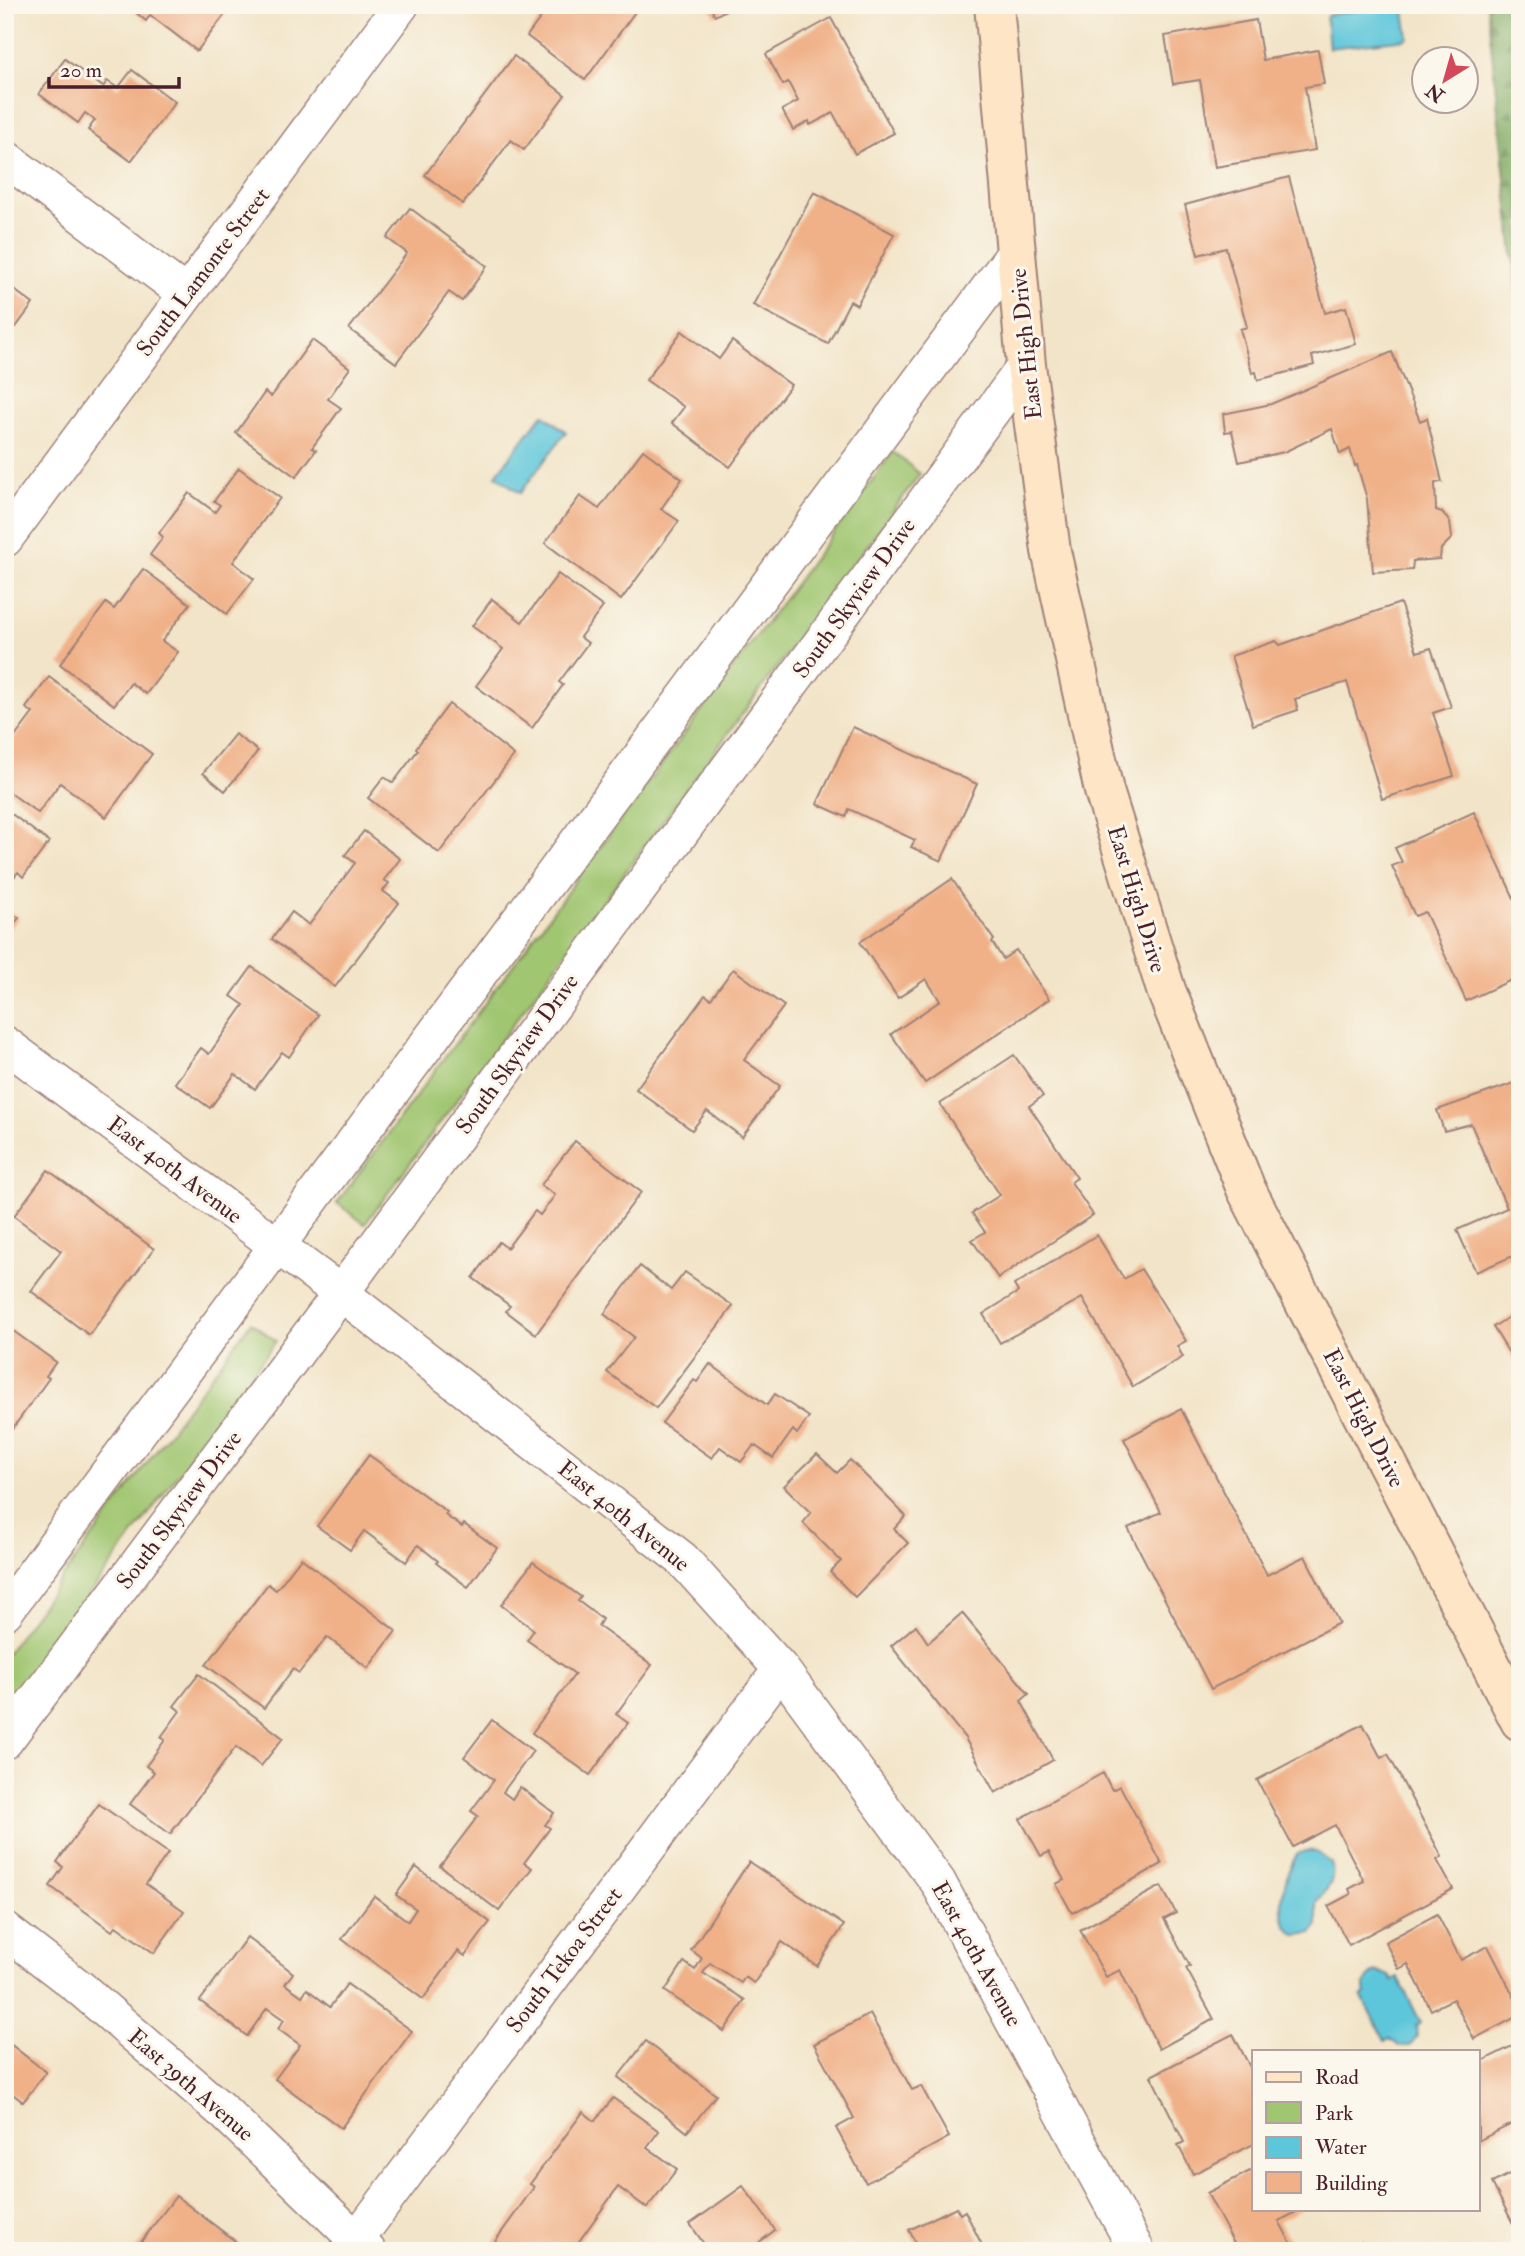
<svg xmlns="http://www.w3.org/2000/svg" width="1525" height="2256" font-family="'IM FELL Double Pica',serif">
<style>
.green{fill:#a0c671;stroke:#75724e;stroke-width:2}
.forest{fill:url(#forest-firs);stroke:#656547;stroke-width:2}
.water{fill:#5dc6da;stroke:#547282;stroke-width:2}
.building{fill:#f0b188}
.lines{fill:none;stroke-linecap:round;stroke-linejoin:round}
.minor-casing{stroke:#9e827a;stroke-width:38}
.secondary-casing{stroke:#9e827a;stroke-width:42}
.minor{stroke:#fff;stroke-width:35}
.secondary{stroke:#fde5c5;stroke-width:38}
.labels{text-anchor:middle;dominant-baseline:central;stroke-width:6;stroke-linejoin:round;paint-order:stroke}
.street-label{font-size:23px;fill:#4a1f2b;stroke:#fbf7ec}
</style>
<defs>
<pattern id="forest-firs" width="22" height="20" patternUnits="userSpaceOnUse" patternTransform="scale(1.75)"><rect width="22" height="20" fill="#80ab63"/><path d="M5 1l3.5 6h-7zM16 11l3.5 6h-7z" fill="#6b8b52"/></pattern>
</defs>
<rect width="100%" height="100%" fill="#fbf7ec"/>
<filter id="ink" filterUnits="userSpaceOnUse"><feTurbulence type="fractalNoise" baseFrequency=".0143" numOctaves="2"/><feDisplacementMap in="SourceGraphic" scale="14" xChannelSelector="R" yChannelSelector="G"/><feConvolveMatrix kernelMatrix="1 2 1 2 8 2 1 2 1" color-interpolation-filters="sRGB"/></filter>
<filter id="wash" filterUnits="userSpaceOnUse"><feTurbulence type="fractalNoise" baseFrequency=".00686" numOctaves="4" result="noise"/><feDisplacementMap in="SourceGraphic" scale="28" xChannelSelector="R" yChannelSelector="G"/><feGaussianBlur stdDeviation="1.57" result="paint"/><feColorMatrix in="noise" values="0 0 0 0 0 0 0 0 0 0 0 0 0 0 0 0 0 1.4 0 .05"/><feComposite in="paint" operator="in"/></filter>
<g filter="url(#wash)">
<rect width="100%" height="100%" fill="#f2e4c8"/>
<g class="green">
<polygon points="893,452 920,474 365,1224 337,1203"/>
<polygon points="251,1322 276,1341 5,1709 5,1655"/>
</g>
<polygon class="forest" points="1487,5 1520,5 1520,323"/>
<g class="water">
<polygon points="1391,5 1403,5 1408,37 1406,39 1329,48 1326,18 1328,15"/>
<polygon points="543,414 566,432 520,493 496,475"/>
<path d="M1309,1850L1318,1853L1331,1863C1336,1882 1327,1888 1317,1902V1926L1312,1933L1296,1935C1276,1920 1281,1895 1288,1874C1290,1867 1292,1858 1298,1854C1301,1852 1305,1852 1309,1850Z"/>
<path d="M1376,1972L1389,1975L1392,1980L1398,1977L1421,2023L1416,2026L1417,2037L1410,2046H1399L1390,2039L1385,2041L1362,1997L1366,1994C1363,1984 1366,1977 1376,1972Z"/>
</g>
<g id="blocks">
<g class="building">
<polygon points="127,5 232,5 197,51 150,15 146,21"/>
<polygon points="550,5 640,5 585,80 527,36"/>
<polygon points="709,5 735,5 715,16"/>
<polygon points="831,18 894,133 855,154 833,113 810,125 809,121 793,130 782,110 798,101 788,82 783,85 766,54"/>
<polygon points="1256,20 1263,60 1318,50 1324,84 1305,87 1315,150 1215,167 1200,80 1173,84 1165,36"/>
<polygon points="514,56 565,95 524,150 511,140 463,204 425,175"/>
<polygon points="65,59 103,87 107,81 118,88 132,70 175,102 131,161 88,130 95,120 85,113 78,123 39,94"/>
<polygon points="1289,177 1325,313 1346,307 1356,344 1312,356 1314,365 1258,380 1256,372 1252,373 1240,329 1247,327 1226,248 1198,255 1185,205"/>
<polygon points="814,192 894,234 857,305 850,301 828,344 753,305"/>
<polygon points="410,208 487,266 462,301 449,292 396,363 349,329 407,253 387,238"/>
<polygon points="5,283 33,304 16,327 9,322 5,328"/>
<polygon points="682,331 719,359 732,341 791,385 730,467 672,423 684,407 646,380"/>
<polygon points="312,340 350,368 328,399 341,408 312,448 316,450 296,477 236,433 265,392 271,397"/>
<polygon points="1392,352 1420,421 1427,418 1442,482 1435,483 1436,510 1442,512 1450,522 1452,538 1441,549 1440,559 1413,561 1412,570 1373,572 1367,499 1357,465 1355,466 1350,449 1340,454 1332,429 1284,452 1239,462 1232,431 1225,432 1223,414 1271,404"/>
<polygon points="643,450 682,479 661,509 679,521 621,600 545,543 580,496 599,509"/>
<polygon points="239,468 280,498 233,562 254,579 227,614 150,555 163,537 159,533 189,493 215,512 220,505 214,501"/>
<polygon points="143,569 190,604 162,641 178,652 146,694 131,683 114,705 60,664 106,603 114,609"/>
<polygon points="558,574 603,607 580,637 588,643 559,682 563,685 532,728 476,686 503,649 472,626 492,599 522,622"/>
<polygon points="1400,603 1417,652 1431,648 1451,707 1433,713 1454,776 1382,799 1347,682 1295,699 1298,710 1253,725 1231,656 1276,641 1280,645"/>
<polygon points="49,677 152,754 106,817 60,783 38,813 5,789 5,750 33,713 26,708"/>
<polygon points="449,704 514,755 439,853 368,798 384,777 393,783 418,750 416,748"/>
<polygon points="853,727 977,784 941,861 911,847 915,840 849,809 846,817 817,804"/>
<polygon points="235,734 258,751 225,791 203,773"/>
<polygon points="5,809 49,842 23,877 18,872 5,889"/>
<polygon points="1474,812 1520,911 1520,976 1466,1001 1425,912 1415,916 1392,866 1402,862 1395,848"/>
<polygon points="364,831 400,859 384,880 389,883 383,891 399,903 335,987 272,939 292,912 309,925 355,863 345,855"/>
<polygon points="952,879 994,940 992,942 1003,959 1016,950 1049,999 925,1083 891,1034 940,1001 926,979 898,998 860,942"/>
<polygon points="5,908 19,918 5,935"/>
<polygon points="252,967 318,1015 289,1057 282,1052 255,1089 235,1074 210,1108 175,1083 201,1048 209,1054 244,1005 231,996"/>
<polygon points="733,969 784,1006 744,1060 780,1086 742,1137 707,1111 692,1130 636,1089 705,995 711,999"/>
<polygon points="1014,1055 1043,1096 1029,1106 1077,1178 1071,1182 1093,1215 998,1278 972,1240 985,1232 972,1213 1000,1195 940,1104"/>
<polygon points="1520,1081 1520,1253 1476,1272 1457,1230 1507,1208 1471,1124 1444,1131 1437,1110"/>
<polygon points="575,1141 641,1192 536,1334 506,1311 510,1306 473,1278 499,1242 507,1248 535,1211 540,1215 555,1195 541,1185"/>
<polygon points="48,1170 154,1249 89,1335 31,1291 61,1251 14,1216"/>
<polygon points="1097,1235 1124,1279 1141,1269 1186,1341 1177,1346 1183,1357 1133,1387 1082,1298 1000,1343 983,1314 1018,1292 1014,1285"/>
<polygon points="640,1266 671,1290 685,1272 733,1306 656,1408 607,1372 634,1337 604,1314"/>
<polygon points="1520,1310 1520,1364 1517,1366 1493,1327"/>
<polygon points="5,1325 56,1362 46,1376 49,1378 5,1439"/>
<polygon points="710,1364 767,1405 775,1394 809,1417 797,1434 793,1430 773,1458 754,1445 741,1462 720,1447 712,1458 662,1423 694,1380 697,1382"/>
<polygon points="1181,1409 1267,1575 1305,1556 1339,1623 1211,1689 1128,1528 1161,1512 1124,1439"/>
<polygon points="817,1454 837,1473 850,1460 906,1516 894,1529 908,1543 855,1597 830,1572 841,1561 803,1523 811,1513 784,1486"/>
<polygon points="369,1455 447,1512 445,1515 462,1527 464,1524 497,1548 468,1587 436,1563 438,1561 418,1545 406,1562 364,1531 350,1550 317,1526"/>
<polygon points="301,1558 396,1631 368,1668 327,1637 299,1673 293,1669 264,1708 206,1665 268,1584 276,1590"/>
<polygon points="533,1562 581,1597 578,1601 602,1619 598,1626 652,1665 616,1714 628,1723 590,1775 532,1733 575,1674 527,1640 534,1630 501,1605"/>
<polygon points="962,1613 1029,1694 1021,1701 1053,1760 995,1793 965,1738 891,1646 916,1625 928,1643"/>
<polygon points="199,1674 283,1738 261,1766 236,1747 170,1834 130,1804 154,1772 146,1766 165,1740 161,1737 180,1711 174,1706"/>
<polygon points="492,1720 533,1751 503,1792 512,1799 520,1787 554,1813 545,1825 550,1828 524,1863 532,1868 499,1911 440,1866 478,1816 471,1811 494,1780 464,1757"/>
<polygon points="1363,1724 1381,1758 1388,1754 1442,1857 1437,1860 1453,1889 1349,1945 1328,1906 1351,1894 1349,1889 1364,1881 1335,1825 1293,1847 1257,1780"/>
<polygon points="1103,1773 1112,1790 1120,1786 1162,1864 1072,1913 1056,1884 1064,1880 1049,1852 1041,1856 1020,1819"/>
<polygon points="99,1804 168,1853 146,1884 184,1911 154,1953 116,1926 112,1931 50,1886 63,1867 57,1862"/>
<polygon points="749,1862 844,1925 817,1966 782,1942 754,1983 745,1977 741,1983 710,1963 703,1973 745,2000 724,2031 665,1991 684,1962 695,1970 702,1958 691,1950"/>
<polygon points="416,1867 490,1922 465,1956 458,1951 423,1999 342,1939 374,1896 408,1921 416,1909 396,1895"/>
<polygon points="1161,1886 1176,1913 1164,1919 1190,1966 1186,1968 1214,2019 1159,2049 1120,1970 1106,1977 1080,1930"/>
<polygon points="1437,1914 1461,1960 1488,1946 1520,2008 1520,2015 1474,2039 1453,1999 1431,2010 1408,1964 1399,1969 1385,1942"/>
<polygon points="247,1937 293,1973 285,1984 302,1996 307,1989 330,2007 347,1984 412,2031 341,2128 275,2079 300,2045 278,2029 284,2020 267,2008 247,2036 200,2001"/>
<polygon points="870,2014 912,2090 921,2086 949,2137 866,2183 836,2128 854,2118 814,2044"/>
<polygon points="1233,2034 1254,2075 1254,2144 1193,2174 1178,2145 1184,2142 1151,2076"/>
<polygon points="5,2040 46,2072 23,2102 5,2088"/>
<polygon points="646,2041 716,2095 687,2132 618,2077"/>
<polygon points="1520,2042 1520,2120 1478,2141 1478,2063"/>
<polygon points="613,2098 659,2131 647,2147 677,2169 647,2208 618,2187 572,2251 561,2251 556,2246 553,2251 496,2251 491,2247 534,2187 530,2184 583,2112 595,2121"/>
<polygon points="1254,2169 1254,2209 1302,2209 1279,2221 1295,2251 1238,2251 1207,2193"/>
<polygon points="1520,2169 1520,2237 1492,2183"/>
<polygon points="743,2186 775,2230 748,2251 709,2251 690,2224"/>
<polygon points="176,2196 239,2244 234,2251 134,2251"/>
<polygon points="956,2207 960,2214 965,2211 985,2251 920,2251 909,2230"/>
<polygon points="1361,2242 1366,2251 1346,2251"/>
</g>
</g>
</g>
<g filter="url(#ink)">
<use href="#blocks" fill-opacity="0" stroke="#9e827a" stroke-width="2"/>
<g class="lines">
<g class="minor-casing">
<g id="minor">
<polyline points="5,158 186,294"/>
<polyline points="5,539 401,5"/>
<polyline points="5,1044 341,1293 682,1559 781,1669 938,1882 1137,2251"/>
<polyline points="5,1612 1017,250"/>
<polyline points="5,1741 341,1293 1026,365"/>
<polyline points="5,1930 80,1988 225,2113 368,2251"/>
<polyline points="348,2251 781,1669"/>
</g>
</g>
<g class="secondary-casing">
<polyline id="secondary" points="994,5 1026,365 1051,551 1104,791 1166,990 1246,1189 1520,1721"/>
</g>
<use href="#minor" class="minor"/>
<use href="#secondary" class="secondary"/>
</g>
</g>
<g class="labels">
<g class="street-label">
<text transform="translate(203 272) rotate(-53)">South Lamonte Street</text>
<text transform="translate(1026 344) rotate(-96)">East High Drive</text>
<text transform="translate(854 598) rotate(-54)">South Skyview Drive</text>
<text transform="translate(1137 899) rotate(73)">East High Drive</text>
<text transform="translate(517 1054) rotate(-54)">South Skyview Drive</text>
<text transform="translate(175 1170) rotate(37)">East 40th Avenue</text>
<text transform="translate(1364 1418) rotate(63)">East High Drive</text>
<text transform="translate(179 1510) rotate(-53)">South Skyview Drive</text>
<text transform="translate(624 1516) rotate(39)">East 40th Avenue</text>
<text transform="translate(977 1954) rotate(61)">East 40th Avenue</text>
<text transform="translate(564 1960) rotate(-53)">South Tekoa Street</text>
<text transform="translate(191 2085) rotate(41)">East 39th Avenue</text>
</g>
</g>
<rect width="1525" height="2256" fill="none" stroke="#fbf7ec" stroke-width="28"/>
<rect x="1252" y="2050" width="228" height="161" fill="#fbf7ec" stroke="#b4a19f" stroke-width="2"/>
<rect x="1266" y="2072" width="35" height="10" fill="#fde5c5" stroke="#b4a19f" stroke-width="2"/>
<text x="1315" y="2084" font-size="21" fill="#4a1f2b">Road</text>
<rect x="1266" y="2102" width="35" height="21" fill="#a0c671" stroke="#b4a19f" stroke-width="2"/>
<text x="1315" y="2120" font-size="21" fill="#4a1f2b">Park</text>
<rect x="1266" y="2137" width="35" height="21" fill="#5dc6da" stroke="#b4a19f" stroke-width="2"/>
<text x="1315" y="2154" font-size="21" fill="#4a1f2b">Water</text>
<rect x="1266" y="2172" width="35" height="21" fill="#f0b188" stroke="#b4a19f" stroke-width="2"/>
<text x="1315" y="2190" font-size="21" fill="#4a1f2b">Building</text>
<g transform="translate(1445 80) rotate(217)"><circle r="33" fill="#fbf7ec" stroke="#b4a19f" stroke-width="2"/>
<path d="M0-5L12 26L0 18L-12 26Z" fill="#d1495b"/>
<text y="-10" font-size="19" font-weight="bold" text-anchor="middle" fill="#4a1f2b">N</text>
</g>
<path d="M49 77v10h130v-10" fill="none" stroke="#4a1f2b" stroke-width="3.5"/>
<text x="60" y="77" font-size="21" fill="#4a1f2b" stroke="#fbf7ec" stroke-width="5" paint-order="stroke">20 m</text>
</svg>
